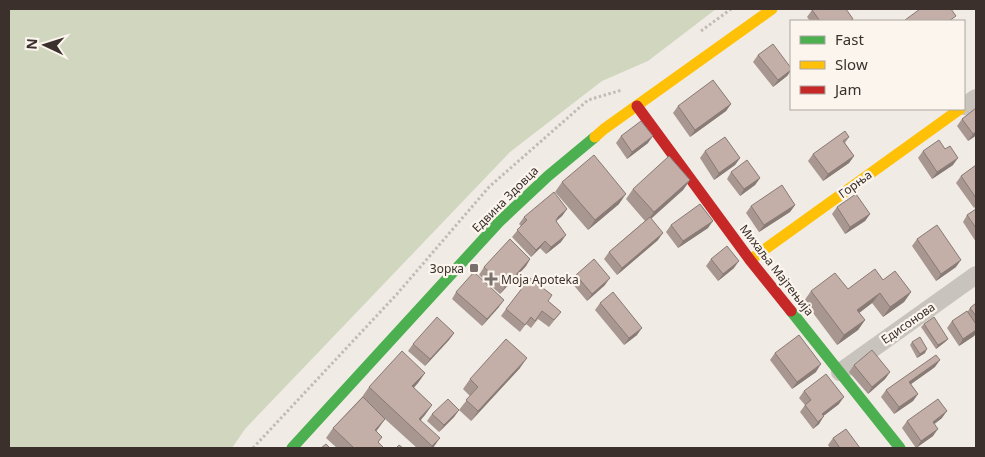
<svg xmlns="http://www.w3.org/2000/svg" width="985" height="457" font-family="'Noto Sans',sans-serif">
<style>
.green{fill:#d1d6bf}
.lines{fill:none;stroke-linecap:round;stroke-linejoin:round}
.path{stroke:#c2bbb6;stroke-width:3;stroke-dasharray:2.5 2.5;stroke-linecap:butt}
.street{stroke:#c9c3be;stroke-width:18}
.fast{stroke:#4caf50;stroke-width:11}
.slow{stroke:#ffc107;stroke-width:11}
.jam{stroke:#c62828;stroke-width:11}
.wall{fill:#a89690}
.shaded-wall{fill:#887a75}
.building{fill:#c3afa7;stroke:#887a75}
.poi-dot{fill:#7a716c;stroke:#fbf5ee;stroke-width:2}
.labels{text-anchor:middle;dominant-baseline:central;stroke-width:4.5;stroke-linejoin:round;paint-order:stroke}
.street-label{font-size:12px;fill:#3b302b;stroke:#fbf5ee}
.poi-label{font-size:12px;fill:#3b302b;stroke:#fbf5ee;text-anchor:end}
</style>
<rect width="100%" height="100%" fill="#f0ebe5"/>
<polygon class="green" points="9,9 716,9 648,61 602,81 510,152 245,429 232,448 9,448"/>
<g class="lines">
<g class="path">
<polyline points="701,31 731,9"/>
<polyline points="253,448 397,294 489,187 588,100 622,90"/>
</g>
<g class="street">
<polyline points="964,106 976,98"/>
<polyline points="840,372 976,275"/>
</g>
<g class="fast">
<polyline points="791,311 900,448"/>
<polyline points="292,448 499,222 548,176 595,137"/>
</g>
<g class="slow">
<polyline points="595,137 604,129 772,9"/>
<polyline points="750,260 960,109"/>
</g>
<polyline class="jam" points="637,106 750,260 791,311"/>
</g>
<g class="wall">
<polygon points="812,10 853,19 852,21 810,21 807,17"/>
<polygon points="758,55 791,68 791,71 787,76 773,87 753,62"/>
<polygon points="731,104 726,111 690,137 673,113 678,106"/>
<polygon points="976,108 976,136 968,141 957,126 962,119"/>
<polygon points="621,136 648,143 627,159 616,143"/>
<polygon points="849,137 845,143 854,156 849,163 823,181 808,161 813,154"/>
<polygon points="705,151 740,158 735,165 714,180 700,158"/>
<polygon points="923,151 953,165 932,179 918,158"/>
<polygon points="976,165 976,206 974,208 956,183 961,176"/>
<polygon points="731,172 760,178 755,185 740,196 727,179"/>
<polygon points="690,180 683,190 651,219 658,240 617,275 604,259 609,252 645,221 626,199 633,189"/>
<polygon points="562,182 619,204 588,230 555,192"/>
<polygon points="795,205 790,212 759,232 746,213 751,206"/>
<polygon points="837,207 870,214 865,221 845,234 832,214"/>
<polygon points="567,209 562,216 556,221 561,242 546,254 540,248 531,257 512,237 521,226 519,224 524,217"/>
<polygon points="976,209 976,242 963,222 967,215"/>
<polygon points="671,225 708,228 678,248 666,232"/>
<polygon points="917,239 956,267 936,281 912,246"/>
<polygon points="530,259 526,266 500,294 479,275 484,267"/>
<polygon points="711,259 734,268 718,281 706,266"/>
<polygon points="576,275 605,285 587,301 571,282"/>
<polygon points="883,280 911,292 904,302 883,317 872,303 859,313 865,320 858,330 837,345 804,301 811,291 848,289"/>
<polygon points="456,292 499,307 482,326 452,299"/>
<polygon points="548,301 561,312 549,327 538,319 531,328 526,324 520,332 501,316 506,309"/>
<polygon points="600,303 637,335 624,345 595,310"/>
<polygon points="976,303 976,333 974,336 959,346 947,328 952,321 968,311 970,308"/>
<polygon points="924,324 948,339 945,342 936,349 921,327"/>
<polygon points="454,333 449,340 425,366 408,351 413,344"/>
<polygon points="912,342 925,353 917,358 910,345"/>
<polygon points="775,353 816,372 792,389 770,360"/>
<polygon points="854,365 890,372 885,379 868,394 849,372"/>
<polygon points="935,367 911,384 918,394 913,401 894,414 881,397 886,390"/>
<polygon points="520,368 471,421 459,410 470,396 463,389 470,379"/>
<polygon points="425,373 414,388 432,405 421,420 433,448 417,448 385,419 376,431 382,437 378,442 384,448 337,448 326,438 333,428 362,397 369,387"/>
<polygon points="804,391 839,404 823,416 819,424 813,429 800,412 805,405 799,398"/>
<polygon points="459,410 454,417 439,432 427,421 432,414"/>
<polygon points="942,418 934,424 933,436 916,448 902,428 907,421"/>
<polygon points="833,438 860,448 830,448 828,445"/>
</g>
<g class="shaded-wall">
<polygon points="791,70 787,76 773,87 778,80"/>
<polygon points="731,104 726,111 690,137 695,130"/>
<polygon points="976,132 976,135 968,141 973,134"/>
<polygon points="653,136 648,143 627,159 632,152"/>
<polygon points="854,156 849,163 823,181 828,174"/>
<polygon points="740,158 735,165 714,180 719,173"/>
<polygon points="958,158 953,165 932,179 937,172"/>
<polygon points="760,178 755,185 740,196 744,189"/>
<polygon points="690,180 683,190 647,222 654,212"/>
<polygon points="626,194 619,204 588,230 595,220"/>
<polygon points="795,205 790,212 759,232 764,225"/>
<polygon points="567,209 562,216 553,224 558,217"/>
<polygon points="870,214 865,221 845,234 850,227"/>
<polygon points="713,221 708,228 678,248 683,241"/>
<polygon points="663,233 658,240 617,275 622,268"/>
<polygon points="566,235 561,242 546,254 551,247"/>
<polygon points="545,241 540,248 531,257 536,250"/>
<polygon points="530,259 526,266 500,294 505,287"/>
<polygon points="961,260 956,267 936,281 941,274"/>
<polygon points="739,261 734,268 718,281 723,274"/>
<polygon points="610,278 605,285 587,301 592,294"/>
<polygon points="911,292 904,302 883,317 890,307"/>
<polygon points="880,293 872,303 850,320 857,310"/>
<polygon points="504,300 499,307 482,326 487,319"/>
<polygon points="865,320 858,330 837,345 844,335"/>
<polygon points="642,328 637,335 624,345 629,338"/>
<polygon points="976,330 976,333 974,336 959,346 963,339"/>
<polygon points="454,333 449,340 425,366 430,359"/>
<polygon points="948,339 945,342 936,349 938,345"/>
<polygon points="927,349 925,353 917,358 920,354"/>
<polygon points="527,358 520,368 471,421 478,411"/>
<polygon points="940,360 935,367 904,389 909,382"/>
<polygon points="821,364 816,372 792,389 797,382"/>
<polygon points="890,372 885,379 868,394 872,387"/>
<polygon points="425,373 418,383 405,396 412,386"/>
<polygon points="918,394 913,401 894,414 899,407"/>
<polygon points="844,397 839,404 817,421 822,414"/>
<polygon points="432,405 425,415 412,429 419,419"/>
<polygon points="459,410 454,417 439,432 444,425"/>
<polygon points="947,411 942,418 928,429 933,422"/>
<polygon points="824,416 819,424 813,429 818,422"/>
<polygon points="385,419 378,429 368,440 375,430"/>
<polygon points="938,429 933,436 916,448 921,441"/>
<polygon points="440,438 433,448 431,448 432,446"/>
</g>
<g class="building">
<polygon points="814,9 846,9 853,19 850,21 820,21 812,10"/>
<polygon points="920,9 951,9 956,16 949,21 907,21 905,20"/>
<polygon points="773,44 791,68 791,70 778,80 758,55"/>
<polygon points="713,80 731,104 695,130 678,106"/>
<polygon points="976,108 976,132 973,134 962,119"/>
<polygon points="641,121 653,136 632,152 621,136"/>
<polygon points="845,131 849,137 843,141 854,156 828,174 813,154"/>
<polygon points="725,137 740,158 719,173 705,151"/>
<polygon points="939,140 945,149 950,146 958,158 937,172 923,151"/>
<polygon points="594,155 626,194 595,220 562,182"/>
<polygon points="669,156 690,180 654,212 633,189"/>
<polygon points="747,160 760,178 744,189 731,172"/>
<polygon points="976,165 976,198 961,176"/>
<polygon points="782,185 795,205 764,225 751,206"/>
<polygon points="554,192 567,209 558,217 556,221 566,235 551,247 545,241 536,250 517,230 527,220 524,217"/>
<polygon points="856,194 870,214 850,227 837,207"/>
<polygon points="700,204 713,221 683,241 671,225"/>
<polygon points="976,209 976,228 967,215"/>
<polygon points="650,217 663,233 622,268 609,252"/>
<polygon points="937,225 961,260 941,274 917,239"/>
<polygon points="510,239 530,259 505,287 484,267"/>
<polygon points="727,246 739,261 723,274 711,259"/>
<polygon points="594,259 610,278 592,294 576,275"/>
<polygon points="875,269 883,280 895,271 911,292 890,307 880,293 857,310 865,320 844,335 811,291 835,273 848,289"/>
<polygon points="474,272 504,300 487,319 456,292"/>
<polygon points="530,278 552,295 548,301 561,312 554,320 542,311 535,321 531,317 525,325 506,309"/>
<polygon points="613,292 642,328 629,338 600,303"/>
<polygon points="976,303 976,316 970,308"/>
<polygon points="967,311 976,324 976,330 963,339 952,321"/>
<polygon points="437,317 454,333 430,359 413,344"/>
<polygon points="934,317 948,339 938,345 924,324"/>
<polygon points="799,335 821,364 797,382 775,353"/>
<polygon points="920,337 927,349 920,354 912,342"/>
<polygon points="506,339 527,358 478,411 466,400 478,387 470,379"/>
<polygon points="872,350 890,372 872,387 854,365"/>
<polygon points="402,351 425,373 412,386 432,405 419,419 440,438 432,446 369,387"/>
<polygon points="936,355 940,360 909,382 918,394 899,407 886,390"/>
<polygon points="826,374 844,397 822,414 824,416 818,422 805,405 811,400 804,391"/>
<polygon points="363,397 385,419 375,430 382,437 378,442 384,448 354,448 333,428"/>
<polygon points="448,399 459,410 444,425 432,414"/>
<polygon points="938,399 947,411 933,422 938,429 921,441 907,421"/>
<polygon points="846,429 860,448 840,448 833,438"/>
<polygon points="326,444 330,448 321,448"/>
<polygon points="399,445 403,448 396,448"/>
</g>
<g class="poi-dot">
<rect x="469" y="263" width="10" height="10" rx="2.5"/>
<path d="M488.5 271.5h5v5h5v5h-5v5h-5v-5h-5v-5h5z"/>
</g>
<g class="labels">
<g class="street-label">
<text transform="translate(855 184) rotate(-36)">Горња</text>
<text transform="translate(505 199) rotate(-45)">Едвина Здовца</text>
<text transform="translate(777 270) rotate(52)">Михаља Мајтењија</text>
<text transform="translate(908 323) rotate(-35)">Едисонова</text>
</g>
<g class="poi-label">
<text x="464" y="268">Зорка</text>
<text x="501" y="279" text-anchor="start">Moja Apoteka</text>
</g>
</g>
<rect width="985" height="457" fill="none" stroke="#3b302b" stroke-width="20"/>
<rect x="790" y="20" width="175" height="90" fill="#fbf5ee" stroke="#aea6a0"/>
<rect x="800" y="36" width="25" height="8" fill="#4caf50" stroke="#aea6a0"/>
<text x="835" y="45" font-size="15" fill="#3b302b">Fast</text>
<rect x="800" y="61" width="25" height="8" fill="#ffc107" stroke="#aea6a0"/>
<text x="835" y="70" font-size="15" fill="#3b302b">Slow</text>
<rect x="800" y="86" width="25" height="8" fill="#c62828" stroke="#aea6a0"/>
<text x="835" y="95" font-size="15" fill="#3b302b">Jam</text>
<g transform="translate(45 45) rotate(274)" stroke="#fbf5ee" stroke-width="4" paint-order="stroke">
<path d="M0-4L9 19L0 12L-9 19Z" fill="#3b302b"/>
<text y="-8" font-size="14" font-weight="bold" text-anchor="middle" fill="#3b302b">N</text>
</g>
</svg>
